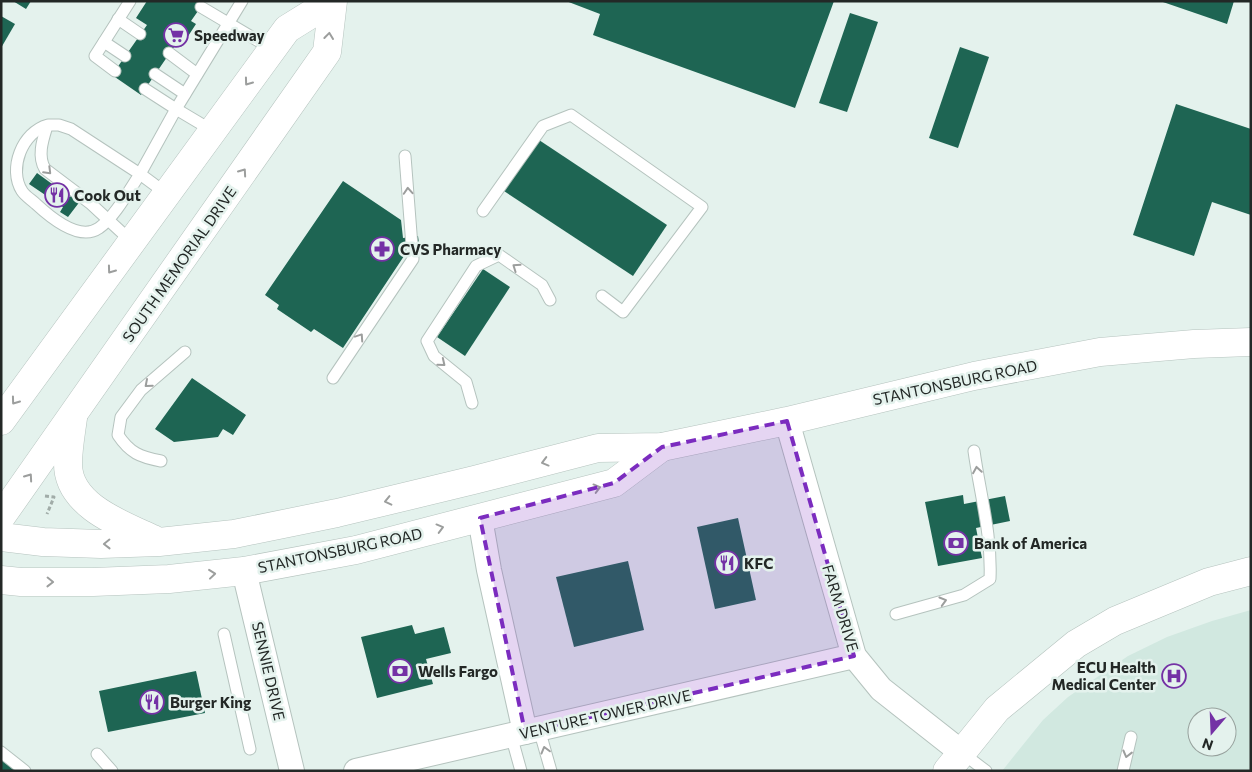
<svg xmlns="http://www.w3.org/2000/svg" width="1252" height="772" font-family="Commissioner,sans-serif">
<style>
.built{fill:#d1e8e0;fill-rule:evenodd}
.building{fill:#1e6553}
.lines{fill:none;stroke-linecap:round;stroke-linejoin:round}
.service-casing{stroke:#b5c3be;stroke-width:13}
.minor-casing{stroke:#b5c3be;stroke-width:26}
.tertiary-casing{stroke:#b5c3be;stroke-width:29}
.primary-casing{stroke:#b5c3be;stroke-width:29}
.path{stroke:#a1aca8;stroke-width:3;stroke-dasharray:4 2.5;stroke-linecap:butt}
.service{stroke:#fff;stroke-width:11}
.minor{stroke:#fff;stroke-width:24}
.tertiary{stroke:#fff;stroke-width:28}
.primary{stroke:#fff;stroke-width:28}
.oneway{stroke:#9c9e9d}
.marked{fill:#7b2cbf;fill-opacity:0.2;stroke:#7b2cbf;stroke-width:4;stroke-dasharray:10 6;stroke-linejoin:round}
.labels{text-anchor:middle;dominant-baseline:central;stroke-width:5;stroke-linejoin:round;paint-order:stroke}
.poi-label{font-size:15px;font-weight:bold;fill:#232826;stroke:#e4f2ed;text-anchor:start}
.street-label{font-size:15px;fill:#232826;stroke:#e4f2ed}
</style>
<rect width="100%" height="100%" fill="#e4f2ed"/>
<path class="built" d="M1251,610V771H1002L1043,720L1068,697L1128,656L1167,637L1212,621ZM1197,717H1227V747H1197Z"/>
<g class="building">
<polygon points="13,1 31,1 26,9"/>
<polygon points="147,1 205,1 191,21 196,24 181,47 176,44 141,95 112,75 147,25 136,18"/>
<polygon points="566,1 834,1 795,108 593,35 600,14"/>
<polygon points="1160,1 1234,1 1227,24"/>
<polygon points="850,13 878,22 847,112 819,103"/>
<polygon points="1,16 15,24 1,48"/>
<polygon points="960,47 989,57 958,148 929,138"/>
<polygon points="1176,104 1251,129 1251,215 1212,202 1194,256 1133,235"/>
<polygon points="539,140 667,225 633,276 504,191"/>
<polygon points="37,173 70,197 72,194 81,200 68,217 60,212 63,207 29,184"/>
<polygon points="343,181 401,220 403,238 418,236 420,251 406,253 343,348 314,329 311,332 277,309 279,305 265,295"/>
<polygon points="483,269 510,287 465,356 437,337"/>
<polygon points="192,378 246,415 233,435 223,429 218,437 174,442 155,429"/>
<polygon points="963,495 964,504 1005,496 1010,521 976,528 982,558 938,566 925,502"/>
<polygon points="738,518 756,600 715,609 697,527"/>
<polygon points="628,561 644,630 574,647 556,577"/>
<polygon points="412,625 415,634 444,627 451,653 426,659 433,684 377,698 361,637"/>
<polygon points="196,671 205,713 108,732 99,691"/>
<polygon points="1,757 21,771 1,771"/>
</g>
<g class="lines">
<g class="service-casing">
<g id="service">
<polyline points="201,7 272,49"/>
<polyline points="118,19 140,34"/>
<polyline points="104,42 125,56"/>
<polyline points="169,53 197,74"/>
<polyline points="115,71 95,56 130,1"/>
<polyline points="155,74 185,94"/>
<polyline points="145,89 176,109 242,1"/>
<path d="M59,125L71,129L140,174C130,189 114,218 99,228C79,242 50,217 36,204C32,200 25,196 22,191C8,169 22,132 48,125C51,125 56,125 59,125Z"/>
<path d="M47,126C43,139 37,156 45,169L90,203L131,241"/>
<polyline points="167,194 140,174 176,109 213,131"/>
<polyline points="483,211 543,126 571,115 702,207 623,312 602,296"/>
<polyline points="333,378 413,259 405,156"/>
<polyline points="472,403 466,382 434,356 427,341 476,266 499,255 542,285 550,300"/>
<path d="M161,461C140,457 130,453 118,435L121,417L141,390L185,352"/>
<path d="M896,614L964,595L990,579C992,535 980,494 974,451"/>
<polyline points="224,634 250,749"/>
<polyline points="539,729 551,771"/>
<polyline points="511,735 521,771"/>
<polyline points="1,752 25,771"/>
<polyline points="961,752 986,771"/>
<polyline points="97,754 112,771"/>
<polyline points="1123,771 1131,737"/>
</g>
</g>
<g class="minor-casing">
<g id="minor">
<polyline points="787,421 854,656 881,689 961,752"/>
<polyline points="480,518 489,570 525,732"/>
<polyline points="244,571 292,771"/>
<polyline points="356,771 854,656"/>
</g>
</g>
<g class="tertiary-casing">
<polyline id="tertiary" points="947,771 997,709 1076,644 1115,621 1209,582 1251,571"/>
</g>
<g class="primary-casing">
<g id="primary">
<path d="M73,418C71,433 68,449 68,464C68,506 123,525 153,539"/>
<polyline points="1,421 287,29 332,1"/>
<polyline points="1,517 327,52 333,1"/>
<polyline points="1,537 43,542 101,544 159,542 234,534 337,513 474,480 598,448 662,447 787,421 974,376 1100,352 1194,344 1251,342"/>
<polyline points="1,580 21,582 93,582 169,579 244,571 356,550 614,483 662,447"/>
</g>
</g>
<polyline class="path" points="45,496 54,497 47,514"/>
<use href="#service" class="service"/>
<use href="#minor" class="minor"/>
<use href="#tertiary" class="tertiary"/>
<use href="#primary" class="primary"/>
</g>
<defs><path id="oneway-chevron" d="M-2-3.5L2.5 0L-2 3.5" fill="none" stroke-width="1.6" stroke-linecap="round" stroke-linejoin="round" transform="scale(1.25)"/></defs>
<g class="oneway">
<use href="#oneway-chevron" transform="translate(329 36) rotate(-83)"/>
<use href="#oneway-chevron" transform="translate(248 82) rotate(126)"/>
<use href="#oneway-chevron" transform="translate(48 171) rotate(45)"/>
<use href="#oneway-chevron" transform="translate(243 172) rotate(-55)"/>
<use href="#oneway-chevron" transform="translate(408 191) rotate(-94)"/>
<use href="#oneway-chevron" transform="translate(516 267) rotate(-145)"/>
<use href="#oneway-chevron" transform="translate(111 270) rotate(126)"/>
<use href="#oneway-chevron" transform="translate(360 337) rotate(-56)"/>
<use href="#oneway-chevron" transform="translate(442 363) rotate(39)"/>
<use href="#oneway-chevron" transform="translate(148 384) rotate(139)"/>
<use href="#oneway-chevron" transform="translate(15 401) rotate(126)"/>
<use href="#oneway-chevron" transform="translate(545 462) rotate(165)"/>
<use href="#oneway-chevron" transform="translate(977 470) rotate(-99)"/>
<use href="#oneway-chevron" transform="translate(29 477) rotate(-55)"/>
<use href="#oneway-chevron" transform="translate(597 488) rotate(-15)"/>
<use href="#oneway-chevron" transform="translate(388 501) rotate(167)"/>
<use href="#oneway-chevron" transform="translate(440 528) rotate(-15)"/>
<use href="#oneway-chevron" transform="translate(107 544) rotate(179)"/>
<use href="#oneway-chevron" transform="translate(212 574) rotate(-6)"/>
<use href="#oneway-chevron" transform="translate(50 582) rotate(1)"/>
<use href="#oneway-chevron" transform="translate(943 601) rotate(-16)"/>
<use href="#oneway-chevron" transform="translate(545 750) rotate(-105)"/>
<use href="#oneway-chevron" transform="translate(1127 754) rotate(104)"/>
</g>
<path class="marked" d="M787,421L854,656L525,732L480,518L614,483L662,447Z"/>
<defs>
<g id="supermarket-ring" transform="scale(1.25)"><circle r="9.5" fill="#e4f2ed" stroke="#7431a5" stroke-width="1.5"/><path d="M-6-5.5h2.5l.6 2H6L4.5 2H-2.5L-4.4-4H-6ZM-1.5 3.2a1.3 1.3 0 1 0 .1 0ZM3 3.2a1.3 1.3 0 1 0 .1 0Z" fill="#7431a5"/></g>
<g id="restaurant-ring" transform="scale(1.25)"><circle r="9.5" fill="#e4f2ed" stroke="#7431a5" stroke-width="1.5"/><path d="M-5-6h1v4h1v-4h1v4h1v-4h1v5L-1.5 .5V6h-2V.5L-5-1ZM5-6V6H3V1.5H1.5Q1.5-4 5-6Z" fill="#7431a5"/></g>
<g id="pharmacy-ring" transform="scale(1.25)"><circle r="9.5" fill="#e4f2ed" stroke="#7431a5" stroke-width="1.5"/><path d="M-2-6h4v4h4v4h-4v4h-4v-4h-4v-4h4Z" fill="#7431a5"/></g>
<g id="bank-ring" transform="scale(1.25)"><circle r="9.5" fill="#e4f2ed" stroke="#7431a5" stroke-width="1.5"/><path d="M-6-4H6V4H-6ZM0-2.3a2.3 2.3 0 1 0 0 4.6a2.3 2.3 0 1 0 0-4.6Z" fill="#7431a5"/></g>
<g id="hospital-ring" transform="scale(1.25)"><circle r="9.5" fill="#e4f2ed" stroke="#7431a5" stroke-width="1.5"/><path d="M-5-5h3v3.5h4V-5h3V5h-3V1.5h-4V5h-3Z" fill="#7431a5"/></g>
</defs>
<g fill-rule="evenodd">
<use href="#supermarket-ring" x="176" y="35"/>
<use href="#restaurant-ring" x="57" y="195"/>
<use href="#pharmacy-ring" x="382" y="249"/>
<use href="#bank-ring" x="956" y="543"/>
<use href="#restaurant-ring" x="727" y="563"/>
<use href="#bank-ring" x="400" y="671"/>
<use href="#hospital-ring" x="1174" y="676"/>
<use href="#restaurant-ring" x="152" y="702"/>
</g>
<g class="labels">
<g class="poi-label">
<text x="194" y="35">Speedway</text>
<text x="74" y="195">Cook Out</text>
<text x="400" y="249">CVS Pharmacy</text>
<text x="974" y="543">Bank of America</text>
<text x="744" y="563">KFC</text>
<text x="1156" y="667" text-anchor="end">ECU Health<tspan x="1156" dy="17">Medical Center</tspan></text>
<text x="418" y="671">Wells Fargo</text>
<text x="170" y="702">Burger King</text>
</g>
<g class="street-label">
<text transform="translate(179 264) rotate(-55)">SOUTH MEMORIAL DRIVE</text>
<text transform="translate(955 382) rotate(-12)">STANTONSBURG ROAD</text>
<text transform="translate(340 550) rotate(-12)">STANTONSBURG ROAD</text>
<text transform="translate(841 608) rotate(73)">FARM DRIVE</text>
<text transform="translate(269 671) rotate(77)">SENNIE DRIVE</text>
<text transform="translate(605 714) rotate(-13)">VENTURE TOWER DRIVE</text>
</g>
</g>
<rect width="1252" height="772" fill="none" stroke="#232826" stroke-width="5"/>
<g transform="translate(1212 732) rotate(199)"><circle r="24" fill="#e4f2ed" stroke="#97a19d"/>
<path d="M0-4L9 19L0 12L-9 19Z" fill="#7431a5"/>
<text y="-8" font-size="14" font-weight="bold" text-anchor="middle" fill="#232826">N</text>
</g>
</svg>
